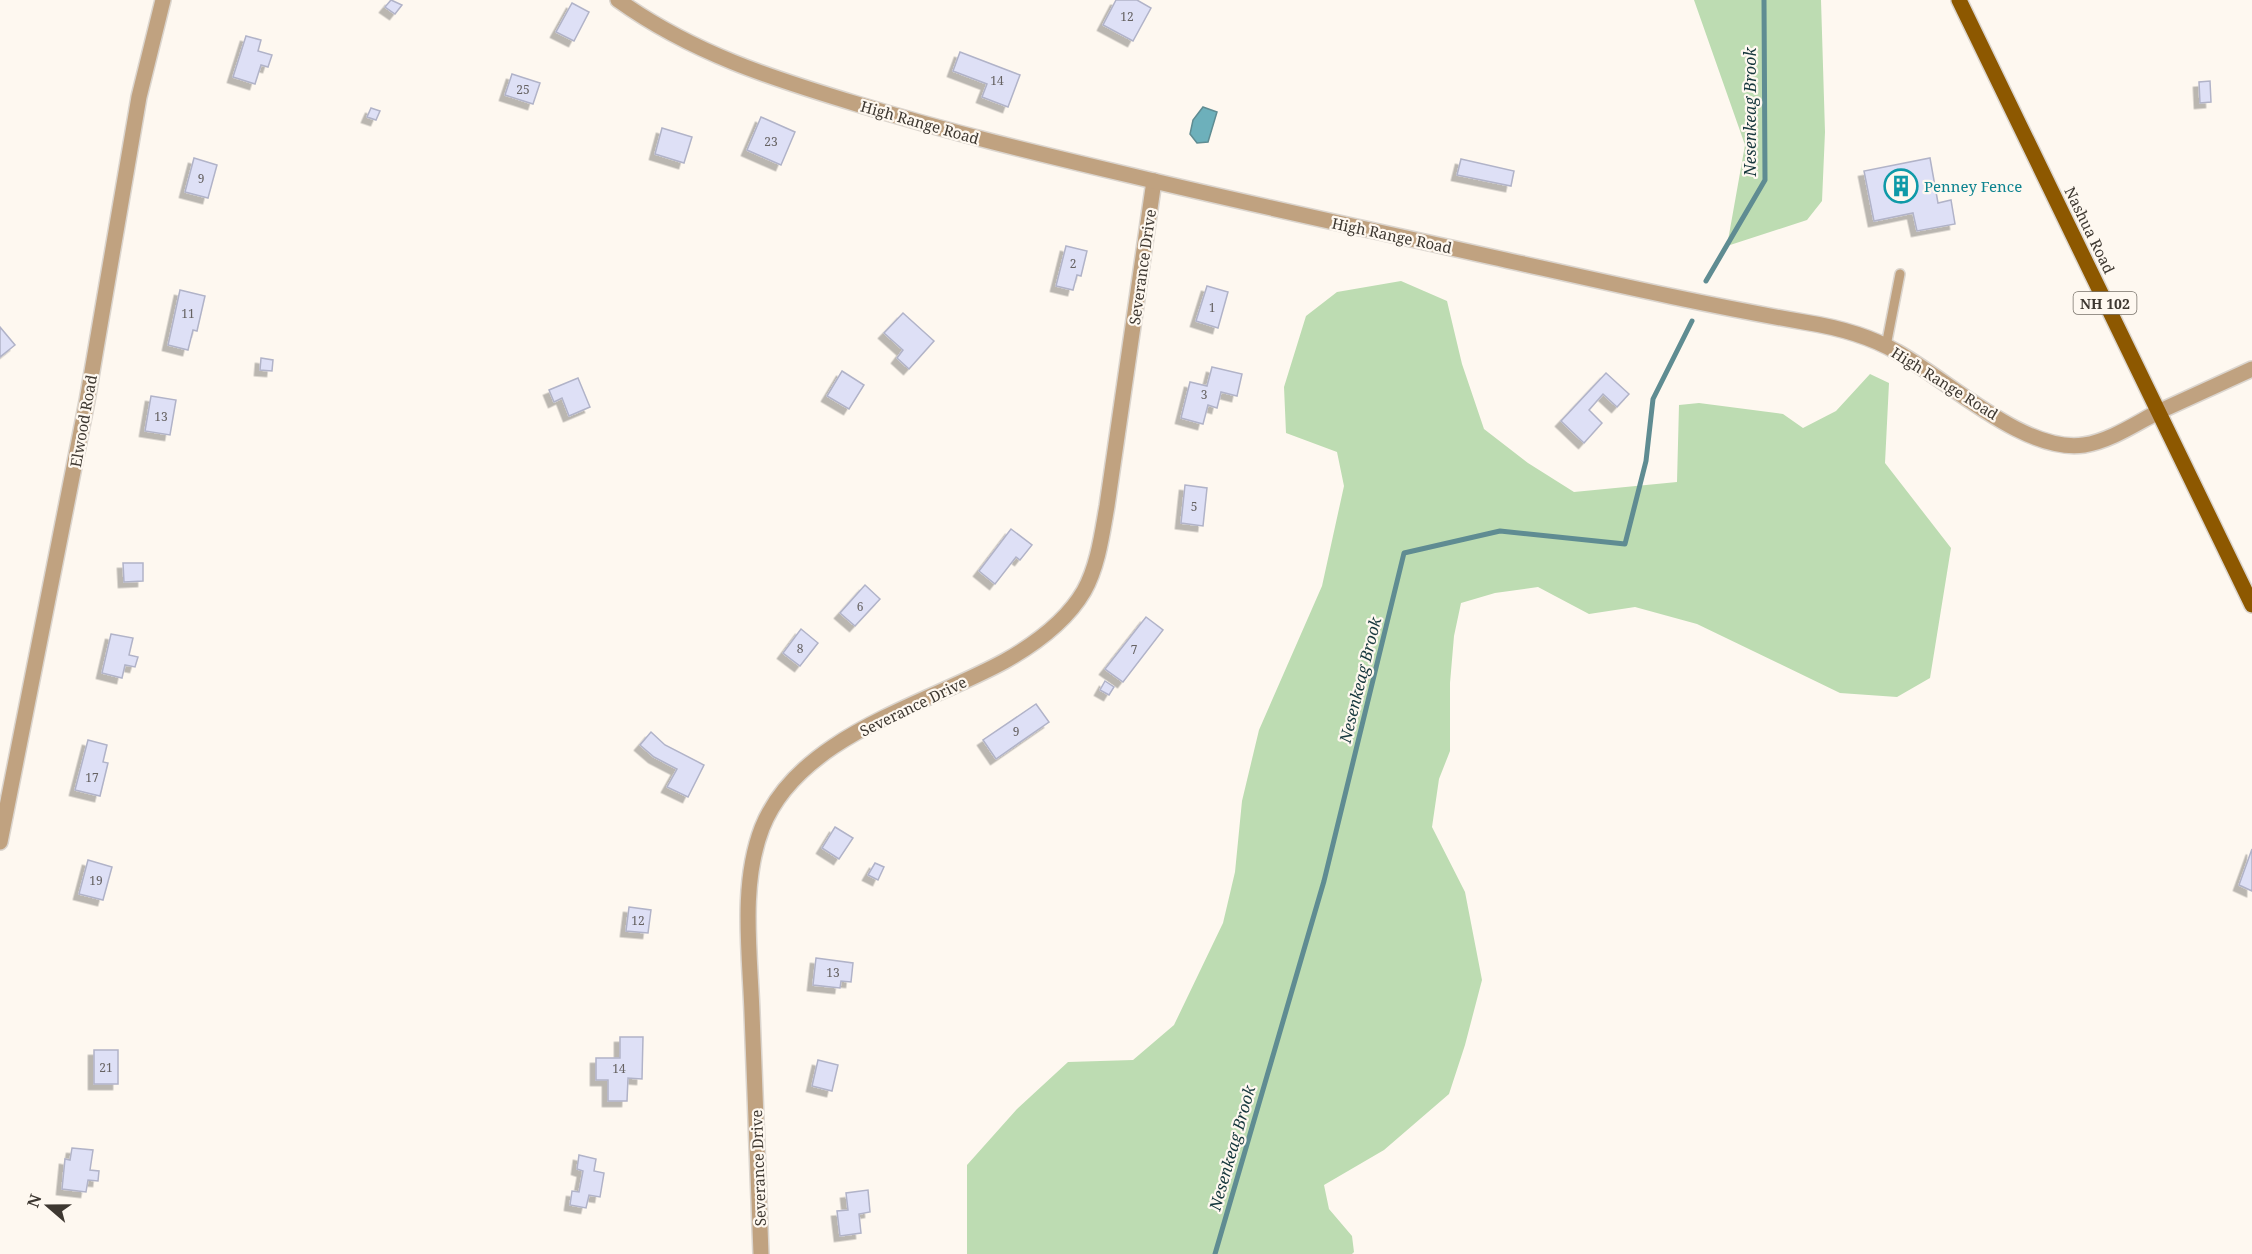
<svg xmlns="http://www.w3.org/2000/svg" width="2252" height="1254" font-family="'Noto Serif',serif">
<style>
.green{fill:#bddcb2}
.water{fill:#6db0bb;stroke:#5f8c92;stroke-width:1.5}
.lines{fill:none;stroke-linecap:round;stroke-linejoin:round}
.stream{stroke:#5f8c92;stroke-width:5}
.building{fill:#dee0f6;stroke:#b1b3c8;stroke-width:1.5;filter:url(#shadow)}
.service-casing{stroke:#dbd5ce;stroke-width:12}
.minor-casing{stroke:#dbd5ce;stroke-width:18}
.tertiary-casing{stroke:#dbd5ce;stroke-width:18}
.primary-casing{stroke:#dbd5ce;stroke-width:18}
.service{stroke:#c0a280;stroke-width:9}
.minor{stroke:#c0a280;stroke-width:15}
.tertiary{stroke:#c0a280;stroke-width:15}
.primary{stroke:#8d5800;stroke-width:15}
.labels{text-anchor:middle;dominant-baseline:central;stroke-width:4.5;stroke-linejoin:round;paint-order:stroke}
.number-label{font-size:12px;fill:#666262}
.shield{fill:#fef8f0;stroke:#78726a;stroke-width:1.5}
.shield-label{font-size:14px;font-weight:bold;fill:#3e3831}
.street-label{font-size:15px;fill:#3e3831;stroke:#fef8f0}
.culture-label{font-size:15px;fill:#0d838f;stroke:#fef8f0;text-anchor:start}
.water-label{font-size:16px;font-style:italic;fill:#16373d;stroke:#fef8f0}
</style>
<defs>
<filter id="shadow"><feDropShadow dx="-5.5" dy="5.5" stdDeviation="0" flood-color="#0004"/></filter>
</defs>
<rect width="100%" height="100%" fill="#fef8f0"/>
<g class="green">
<polygon points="1694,0 1821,0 1825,132 1822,201 1807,220 1727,246 1745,145"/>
<polygon points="1401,281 1447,301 1462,364 1484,429 1528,463 1574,492 1677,482 1679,405 1699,403 1783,414 1803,428 1836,411 1870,374 1889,383 1885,463 1951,548 1930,678 1897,697 1840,693 1697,624 1635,607 1589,614 1538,587 1495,593 1461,603 1454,636 1450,683 1450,751 1439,779 1432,827 1465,892 1482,980 1465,1045 1449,1094 1384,1150 1324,1185 1329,1209 1352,1236 1354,1252 1352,1254 967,1254 967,1165 1017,1109 1068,1062 1133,1060 1174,1025 1223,923 1235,872 1242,801 1259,730 1322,586 1344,486 1337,452 1286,433 1284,387 1306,316 1337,292"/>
</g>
<polygon class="water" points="1203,107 1217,112 1208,142 1197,143 1190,134 1193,120"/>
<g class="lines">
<g class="stream">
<polyline points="1706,281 1765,180 1764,0"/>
<polyline points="1215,1254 1324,881 1404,553 1500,531 1625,544 1646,461 1653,399 1692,321"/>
</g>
</g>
<g class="building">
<polygon points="391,0 402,5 395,14 385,7"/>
<polygon points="1116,0 1137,0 1151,8 1133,41 1103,25"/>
<polygon points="572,3 589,12 574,41 556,32"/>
<polygon points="246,36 261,40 258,51 272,55 268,67 261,65 255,84 233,77"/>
<polygon points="960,52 1020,75 1008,107 982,97 987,84 953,71"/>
<polygon points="512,74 540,83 533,104 505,95"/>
<polygon points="2210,81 2211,102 2200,103 2199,82"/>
<polygon points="371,108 380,111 376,120 367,117"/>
<polygon points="761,117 795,132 781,165 747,150"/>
<polygon points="662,128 692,137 684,163 655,154"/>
<polygon points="194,158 217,165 208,198 185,192"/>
<polygon points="1930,158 1938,203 1951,200 1955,224 1917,231 1913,213 1874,221 1864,171"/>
<polygon points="1461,159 1514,171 1511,186 1457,175"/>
<polygon points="1066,246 1087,251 1081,276 1077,275 1073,290 1056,286"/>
<polygon points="1207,286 1228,292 1218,328 1196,321"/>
<polygon points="180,290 205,296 197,331 193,330 188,350 168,345"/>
<polygon points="903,313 934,341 909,369 897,358 903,350 884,333"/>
<polygon points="0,327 15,345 0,357"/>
<polygon points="261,358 273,360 272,371 260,370"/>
<polygon points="1212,367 1242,374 1237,396 1221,392 1217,408 1208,405 1203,424 1181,418 1190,382 1207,386"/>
<polygon points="842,371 864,385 849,409 827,396"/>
<polygon points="1606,373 1629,394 1617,407 1603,394 1589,410 1602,423 1584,443 1561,421"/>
<polygon points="578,378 590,407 569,416 562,398 554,402 549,390"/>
<polygon points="151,396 176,400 170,435 145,431"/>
<polygon points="1185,485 1207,488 1203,526 1181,523"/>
<polygon points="1011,529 1032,545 1020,560 1016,557 995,584 979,571"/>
<polygon points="123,563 143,563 143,581 124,582"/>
<polygon points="865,585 880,599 855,626 840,613"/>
<polygon points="1146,617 1163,630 1123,682 1105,669"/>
<polygon points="801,629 818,643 800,666 783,653"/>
<polygon points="111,634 133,638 129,655 138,657 135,667 125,665 122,678 102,673"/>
<polygon points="1105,681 1114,687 1109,695 1100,690"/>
<polygon points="1036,704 1049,722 996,759 983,740"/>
<polygon points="651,732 665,745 704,765 688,797 667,787 677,769 654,757 640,745"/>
<polygon points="88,740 107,745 103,762 108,763 100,796 75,790"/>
<polygon points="835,827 853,838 839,859 822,848"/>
<polygon points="2252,849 2252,891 2239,885"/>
<polygon points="88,860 112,867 103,900 79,894"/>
<polygon points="875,863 884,867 878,880 868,875"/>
<polygon points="629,907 651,910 648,933 626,931"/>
<polygon points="816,958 853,963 851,982 841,981 840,988 813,985"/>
<polygon points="620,1037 643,1037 642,1079 628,1078 627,1101 608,1101 608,1080 596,1080 596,1058 620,1058"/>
<rect x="94" y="1050" width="24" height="34"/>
<polygon points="818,1060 838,1065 832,1091 812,1086"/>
<polygon points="72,1148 93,1150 90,1170 99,1171 98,1181 88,1180 86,1192 62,1189 65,1159 70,1160"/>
<polygon points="579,1155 596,1159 594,1171 604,1173 600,1197 589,1195 586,1208 570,1205 572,1191 579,1192 583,1171 577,1169"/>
<polygon points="868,1190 870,1212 859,1214 861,1233 840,1236 837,1211 848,1210 846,1193"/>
</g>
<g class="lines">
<g class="service-casing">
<polyline id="service" points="1886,346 1900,274"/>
</g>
<g class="minor-casing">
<g id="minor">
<polyline points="2158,412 2252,369"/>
<polyline points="0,842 87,401 139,97 163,0"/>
<path d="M761,1254C758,1174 755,1093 752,1013C750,953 740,885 762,828C798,736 925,705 1005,661C1035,644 1066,622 1084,591C1098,566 1102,534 1107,506L1154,181"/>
</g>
</g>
<g class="tertiary-casing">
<path id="tertiary" d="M618,0C692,53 771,78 857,104C948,132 1040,154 1133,176C1253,205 1372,230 1492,257C1596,280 1699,304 1804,322C1836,327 1870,336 1897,352C1948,380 2025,454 2084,445C2110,441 2135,424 2158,412"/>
</g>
<g class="primary-casing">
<polyline id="primary" points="1959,0 2252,605"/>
</g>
<use href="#service" class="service"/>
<use href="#minor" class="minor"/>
<use href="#tertiary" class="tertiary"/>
<use href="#primary" class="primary"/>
</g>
<defs>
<g id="building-ring" transform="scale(1.725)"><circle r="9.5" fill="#fef8f0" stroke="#0f9aa8" stroke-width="1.5"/><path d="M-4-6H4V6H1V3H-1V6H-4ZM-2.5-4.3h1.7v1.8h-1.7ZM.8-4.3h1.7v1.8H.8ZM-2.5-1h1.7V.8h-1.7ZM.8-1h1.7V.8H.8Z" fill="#0f9aa8"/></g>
</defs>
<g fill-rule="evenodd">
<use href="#building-ring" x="1901" y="186"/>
</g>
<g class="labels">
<g class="number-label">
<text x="1127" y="16">12</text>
<text x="997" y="80">14</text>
<text x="523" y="89">25</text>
<text x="771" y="141">23</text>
<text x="201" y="178">9</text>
<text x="1073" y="263">2</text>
<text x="1212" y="307">1</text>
<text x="188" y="313">11</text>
<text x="1204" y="394">3</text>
<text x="161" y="416">13</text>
<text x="1194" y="506">5</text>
<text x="860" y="606">6</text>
<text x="800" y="648">8</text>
<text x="1134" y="649">7</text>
<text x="1016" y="731">9</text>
<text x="92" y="777">17</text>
<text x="96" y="880">19</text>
<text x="638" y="920">12</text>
<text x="833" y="972">13</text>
<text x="106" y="1067">21</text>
<text x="619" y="1068">14</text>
</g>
<rect class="shield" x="2073.5" y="292" width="63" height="22" rx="4.5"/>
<g class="shield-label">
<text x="2105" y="303">NH 102</text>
</g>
<g class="street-label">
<text transform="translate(920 122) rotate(16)">High Range Road</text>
<text transform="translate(2090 230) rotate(64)">Nashua Road</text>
<text transform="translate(1392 235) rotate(12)">High Range Road</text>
<text transform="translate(1142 267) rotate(-82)">Severance Drive</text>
<text transform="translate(1945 383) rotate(32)">High Range Road</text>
<text transform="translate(83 421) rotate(-80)">Elwood Road</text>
<text transform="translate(913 706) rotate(-26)">Severance Drive</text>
<text transform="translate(758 1168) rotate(-92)">Severance Drive</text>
</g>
<g class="culture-label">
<text x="1924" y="186">Penney Fence</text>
</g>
<g class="water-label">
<text transform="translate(1750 112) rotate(-90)">Nesenkeag Brook</text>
<text transform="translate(1360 680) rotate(-76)">Nesenkeag Brook</text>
<text transform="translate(1232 1148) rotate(-74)">Nesenkeag Brook</text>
</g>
</g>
<g transform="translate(48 1206) rotate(290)" stroke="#fef8f0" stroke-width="4.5" paint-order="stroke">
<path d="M0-4.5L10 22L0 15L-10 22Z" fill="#3e3831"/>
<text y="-9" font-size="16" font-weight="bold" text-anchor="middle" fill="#3e3831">N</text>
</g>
</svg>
